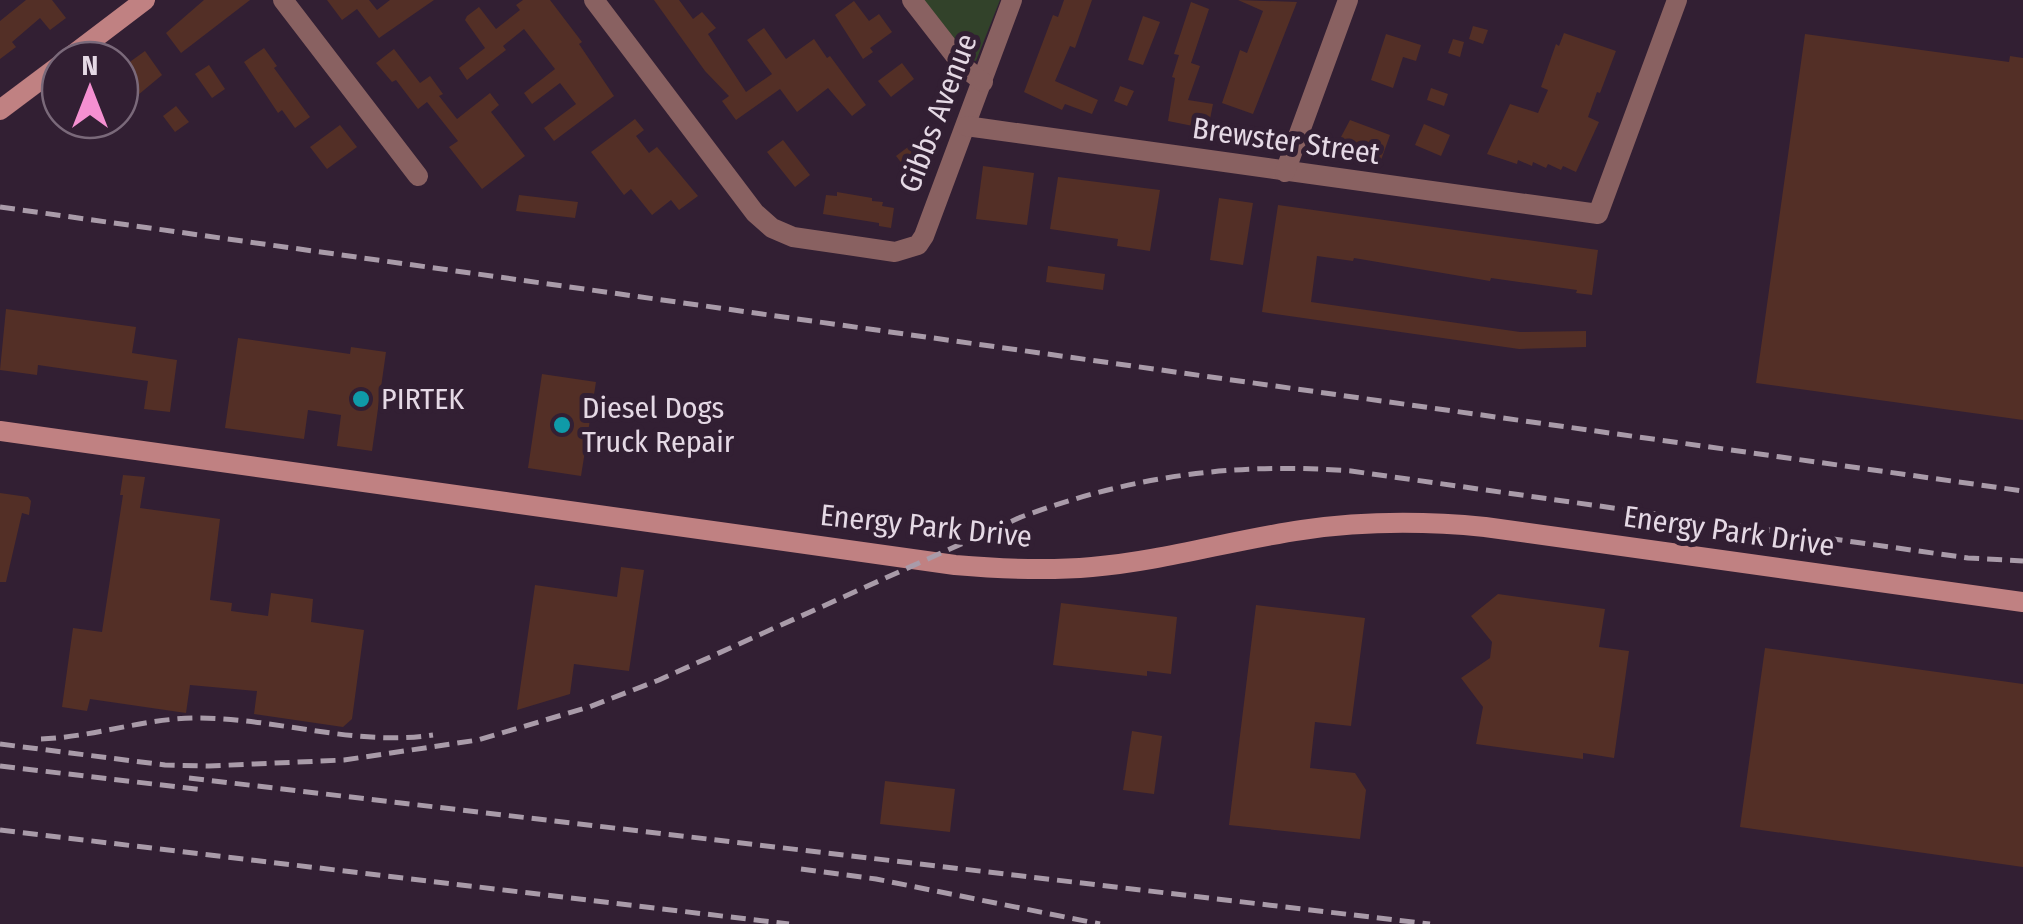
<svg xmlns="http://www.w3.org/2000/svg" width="2023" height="924" font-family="'Fira Sans Condensed',sans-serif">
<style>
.green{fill:#32422a}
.building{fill:#532f26}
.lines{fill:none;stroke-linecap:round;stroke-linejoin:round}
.street{stroke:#896161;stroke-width:20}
.secondary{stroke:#c08182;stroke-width:20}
.rail{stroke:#a99ba9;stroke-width:5;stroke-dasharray:15 8;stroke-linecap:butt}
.culture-dot{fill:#0f9aa8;stroke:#321f33;stroke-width:4}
.labels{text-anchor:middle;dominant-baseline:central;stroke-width:10;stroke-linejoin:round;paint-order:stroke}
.street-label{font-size:30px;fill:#e5d9e5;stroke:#321f33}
.poi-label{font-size:30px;fill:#e5d9e5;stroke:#321f33;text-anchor:start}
</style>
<rect width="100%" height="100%" fill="#321f33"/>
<polygon class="green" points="920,0 1000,0 976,61 969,60"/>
<g class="building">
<polygon points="26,0 52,0 66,18 50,30 40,18 12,42 16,47 0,59 0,21"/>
<polygon points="204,0 250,0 181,53 166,33"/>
<polygon points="327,0 369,0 377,10 390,0 434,0 379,38 357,9 342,20"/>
<polygon points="523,0 550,0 582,42 579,44 614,96 554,141 544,128 576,104 560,83 532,104 524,93 555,69 524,29 503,46 506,50 467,80 459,68 485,48 465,20 467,16 479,7 496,29 520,10 516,5"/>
<polygon points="654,0 679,0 693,19 702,12 716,28 708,34 746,92 772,74 747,40 764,28 786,59 814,39 827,58 830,56 866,105 852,116 828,88 797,112 780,89 736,120 722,101 729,96 705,71"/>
<polygon points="1064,0 1092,0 1075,48 1070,46 1055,81 1098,100 1092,114 1065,104 1062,110 1024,92 1053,15 1058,17"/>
<polygon points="1238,0 1297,2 1253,114 1222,103 1240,50 1247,53 1263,11"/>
<polygon points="854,1 869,21 879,14 892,32 870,48 873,52 863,59 835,15"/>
<polygon points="1191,2 1209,9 1191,63 1200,66 1188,100 1213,104 1208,129 1168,121 1175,78 1172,77 1179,55 1174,54"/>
<polygon points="1143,16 1160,22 1143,65 1128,60"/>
<polygon points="1473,26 1488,30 1483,44 1469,39"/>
<polygon points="1564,33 1616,51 1600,93 1597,92 1588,117 1599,122 1576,172 1563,166 1561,170 1548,164 1546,168 1533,162 1532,166 1518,160 1517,164 1487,154 1510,104 1538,113 1548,90 1541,87 1556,44 1559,46"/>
<polygon points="1386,34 1421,45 1416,61 1403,57 1393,88 1371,80"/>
<polygon points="1805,34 2009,62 2010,56 2023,58 2023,420 1756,383"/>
<polygon points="1453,39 1464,42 1460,57 1448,53"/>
<polygon points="264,48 277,66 274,68 310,117 295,128 282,110 278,113 244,62"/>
<polygon points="394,49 420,83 430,76 443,94 439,96 457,119 490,93 499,105 491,112 525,156 482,189 449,147 458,141 427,102 418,109 396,80 392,82 376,63"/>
<polygon points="145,51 162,75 120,110 120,69"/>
<polygon points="902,63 914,79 891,97 878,81"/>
<polygon points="209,65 225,89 212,98 195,74"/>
<polygon points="1120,86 1134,91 1127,106 1114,101"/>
<polygon points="1431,88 1448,94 1444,106 1427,100"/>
<polygon points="176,106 189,122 175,132 163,116"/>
<polygon points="635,119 644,130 636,136 649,153 657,147 698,196 679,210 671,200 652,215 631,189 624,195 591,152"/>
<polygon points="1350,120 1390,135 1381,160 1341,146 1344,138 1341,137"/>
<polygon points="1424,124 1450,135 1441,156 1415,145"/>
<polygon points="340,125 357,147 327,169 310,147"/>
<polygon points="783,140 810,175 795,187 767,152"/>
<polygon points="908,147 919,162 908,171 896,156"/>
<polygon points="983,166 1034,173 1027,225 976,219"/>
<polygon points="1058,177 1160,190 1150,251 1117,246 1118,239 1050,229"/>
<polygon points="837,192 872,198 872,201 883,202 882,206 894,208 891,228 879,226 879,223 823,214 826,195 837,196"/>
<polygon points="519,195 578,202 575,218 516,211"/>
<polygon points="1219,198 1253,203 1243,265 1210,260"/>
<polygon points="1278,205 1598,250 1592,295 1576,293 1577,290 1491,278 1490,281 1354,258 1353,261 1317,256 1311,302 1520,332 1586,331 1586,347 1519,349 1262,312"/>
<polygon points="1048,266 1105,274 1103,290 1046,282"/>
<polygon points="6,309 136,327 132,353 177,360 170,412 144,409 148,381 38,365 37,375 0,370"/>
<polygon points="238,338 350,354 351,347 386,352 372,451 337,446 341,415 308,410 304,439 225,428"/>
<polygon points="542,374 596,382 581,476 528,468"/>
<polygon points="123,475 145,477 140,508 220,519 210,600 232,603 231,611 268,616 271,593 313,599 311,622 364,630 352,719 343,727 254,714 257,691 190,685 186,713 90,699 87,711 62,707 73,628 102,632 123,495 120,495"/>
<polygon points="0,493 28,497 31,501 29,515 22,513 6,582 0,582"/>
<polygon points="621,567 644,570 629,671 574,664 570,694 517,710 535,585 617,597"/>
<polygon points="1498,594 1605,609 1599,647 1629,651 1614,758 1583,753 1583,759 1476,744 1483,707 1461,678 1490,658 1492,642 1471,616"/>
<polygon points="1061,603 1177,617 1171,674 1147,671 1147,676 1053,665"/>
<polygon points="1256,605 1365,618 1351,726 1315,722 1310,768 1355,773 1366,790 1360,839 1229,825"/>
<polygon points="1765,648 2023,684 2023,867 1740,827"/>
<polygon points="1132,731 1162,736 1154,794 1123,790"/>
<polygon points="885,781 955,789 950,832 880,824"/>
</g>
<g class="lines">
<g class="street">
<polyline points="283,0 418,176"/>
<polyline points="594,0 755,213 772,228 793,237 895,252 918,245 924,236 1012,0"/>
<polyline points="912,0 964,67 983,82"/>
<polyline points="966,126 1598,214 1677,0"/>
<polyline points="1285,172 1348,0"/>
</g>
<g class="secondary">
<polyline points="66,60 145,0"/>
<polyline points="0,110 60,65"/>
<path d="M0,431L955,565C1001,569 1047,571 1092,567C1163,561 1232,540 1302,530C1363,521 1424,521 1485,527L2023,602"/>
</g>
<g class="rail">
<polyline points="0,207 2023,491"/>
<path d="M41,739C93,737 142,719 194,718C274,717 354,747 433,735"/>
<path d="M0,744L165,765L209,766L344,760L478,740L589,707L659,680L1021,517C1132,476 1233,462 1351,471L1968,558L2023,561"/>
<polyline points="0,766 204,790"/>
<polyline points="189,778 1430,924"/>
<polyline points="0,830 789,924"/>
<polyline points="801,869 876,879 1100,924"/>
</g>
</g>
<g class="culture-dot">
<circle cx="361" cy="399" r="10"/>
<circle cx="562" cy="425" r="10"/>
</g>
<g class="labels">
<g class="street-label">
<text transform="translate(938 113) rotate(-69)">Gibbs Avenue</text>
<text transform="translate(1286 141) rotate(8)">Brewster Street</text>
<text transform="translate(926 526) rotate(6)">Energy Park Drive</text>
<text transform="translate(1729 531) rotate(8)">Energy Park Drive</text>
</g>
<g class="poi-label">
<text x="381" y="399">PIRTEK</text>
<text x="582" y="408">Diesel Dogs<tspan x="582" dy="34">Truck Repair</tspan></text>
</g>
</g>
<g transform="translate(90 90)"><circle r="48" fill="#321f33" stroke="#7a697a" stroke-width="2.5"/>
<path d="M0-8L18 38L0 25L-18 38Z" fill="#f590d1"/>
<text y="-15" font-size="28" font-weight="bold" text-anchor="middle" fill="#e5d9e5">N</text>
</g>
</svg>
